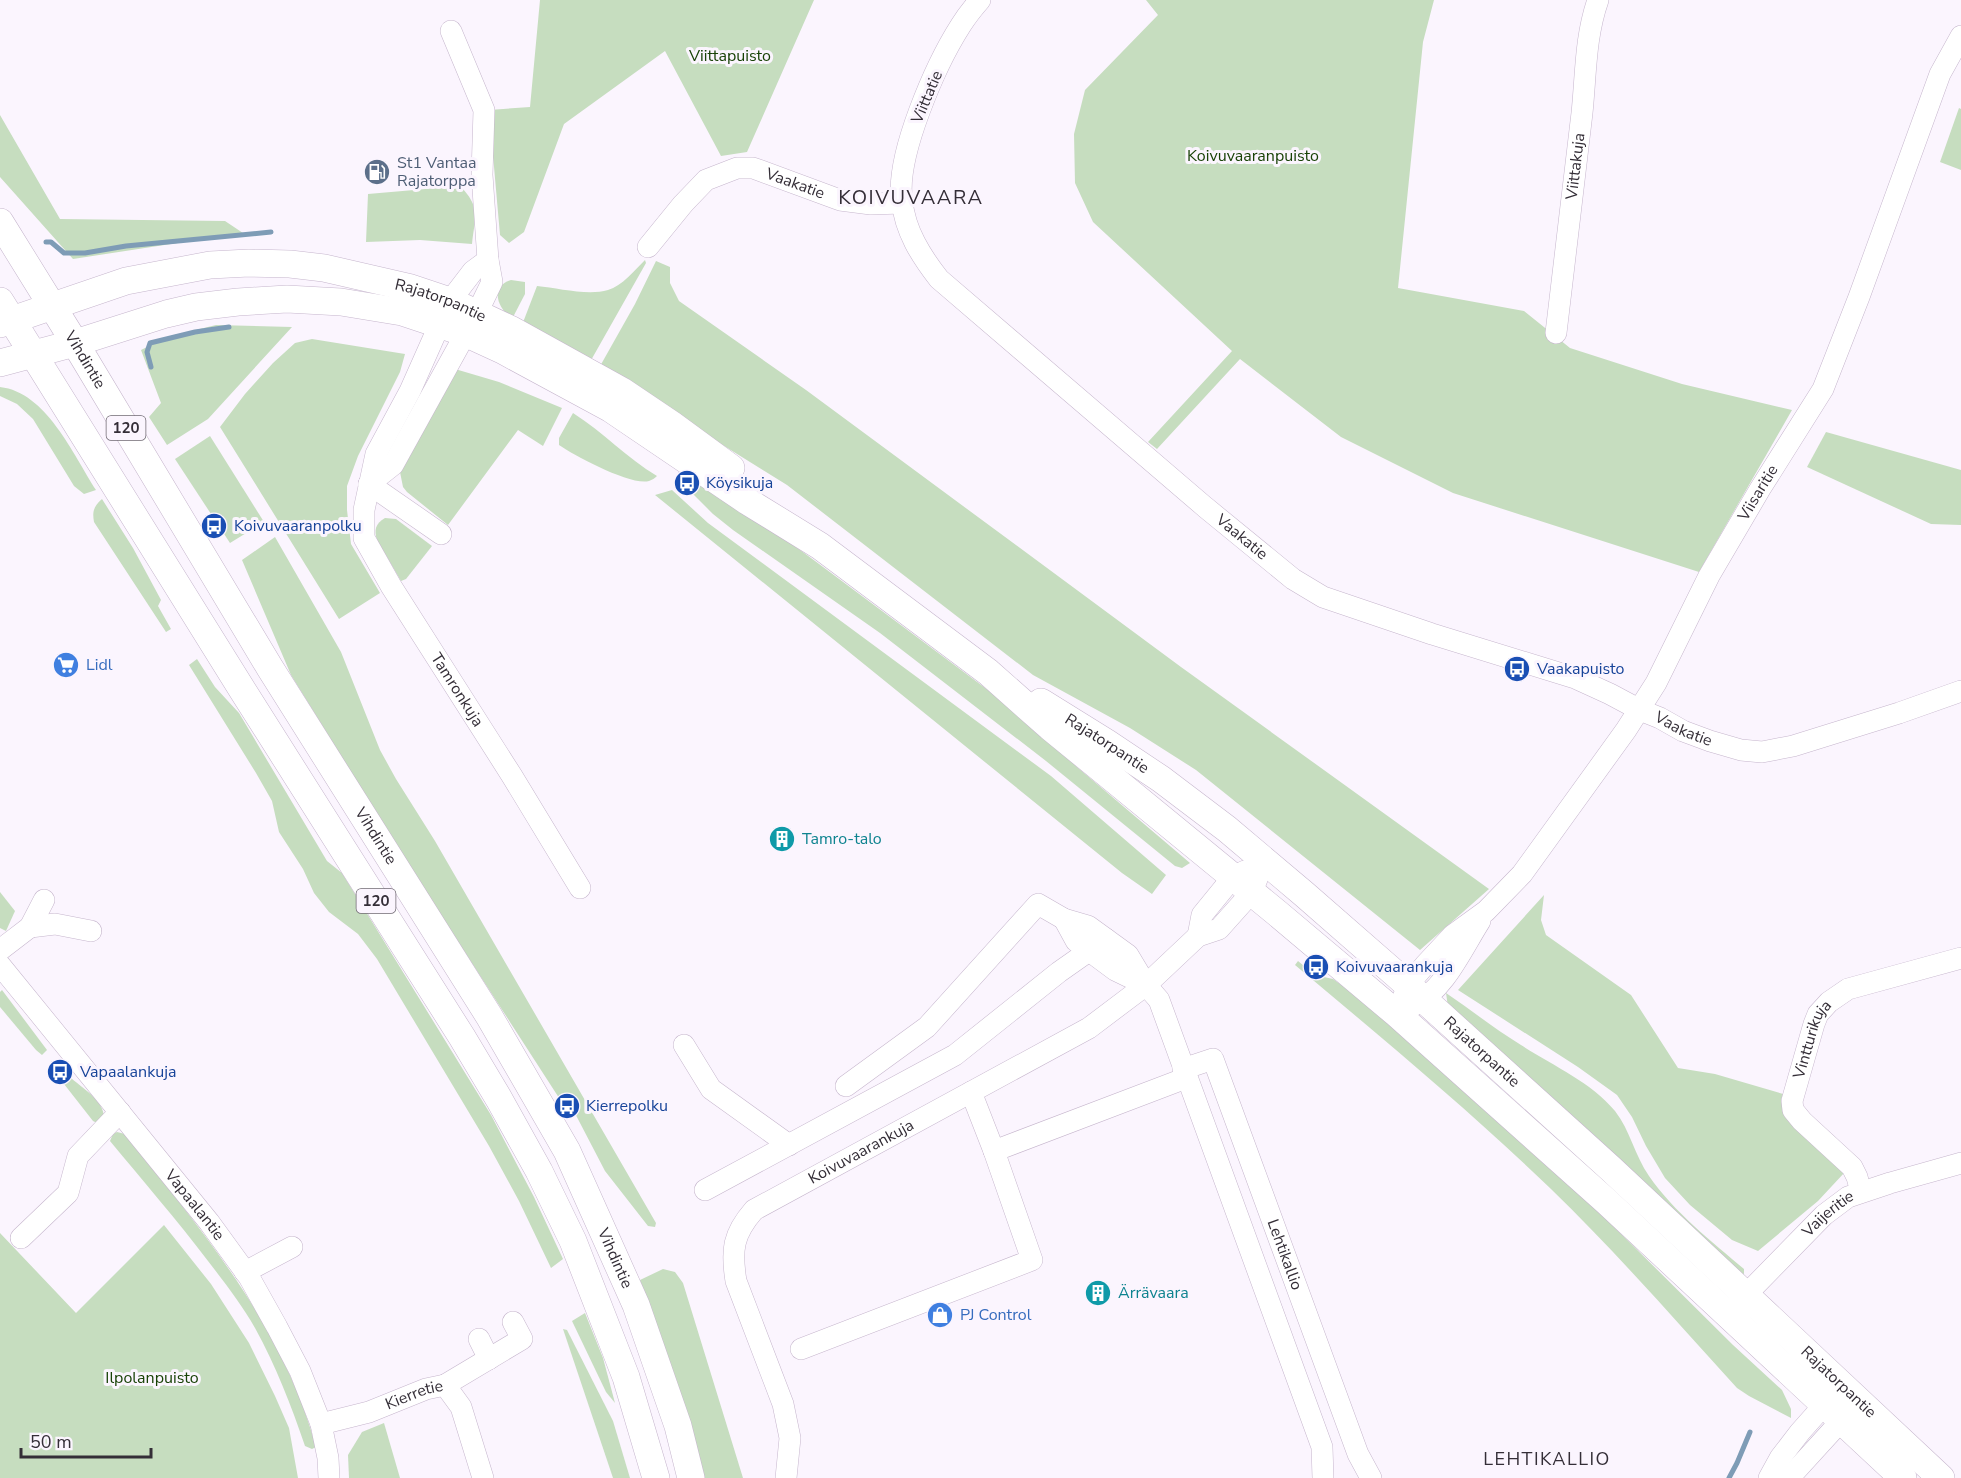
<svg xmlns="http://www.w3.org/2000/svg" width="1961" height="1478" font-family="'Nunito Sans',sans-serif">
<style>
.green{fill:#c6ddbf}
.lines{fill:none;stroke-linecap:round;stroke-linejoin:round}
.stream{stroke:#7e9cb6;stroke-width:5}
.minor-casing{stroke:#c6b6cd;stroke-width:22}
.major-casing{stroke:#c6b6cd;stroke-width:28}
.minor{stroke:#fff;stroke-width:21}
.major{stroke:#fff;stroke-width:27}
.labels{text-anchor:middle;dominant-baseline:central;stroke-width:6;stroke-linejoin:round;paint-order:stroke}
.shield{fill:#fbf5fe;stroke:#706a73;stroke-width:1.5}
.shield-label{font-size:15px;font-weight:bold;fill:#342e37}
.park-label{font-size:16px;fill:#184206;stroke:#fbf5fe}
.street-label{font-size:16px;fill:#342e37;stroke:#fbf5fe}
.service-label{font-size:16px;fill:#4e5e75;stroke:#fbf5fe;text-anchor:start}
.transit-label{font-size:16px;fill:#164399;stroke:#fbf5fe;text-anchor:start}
.shop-label{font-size:16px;fill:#366cbe;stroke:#fbf5fe;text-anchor:start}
.culture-label{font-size:16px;fill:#0d838f;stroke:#fbf5fe;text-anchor:start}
.neighbourhood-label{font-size:18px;letter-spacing:1.5px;fill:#342e37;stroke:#fbf5fe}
.quarter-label{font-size:20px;letter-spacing:1.5px;fill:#342e37;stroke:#fbf5fe}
</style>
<rect width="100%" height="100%" fill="#fbf5fe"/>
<g class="green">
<polygon points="540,0 814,0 747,152 721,156 665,51 564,124 524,232 509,243 500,235 489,110 530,107"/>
<polygon points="1146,0 1434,0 1423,42 1398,288 1524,311 1570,348 1682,384 1792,410 1699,572 1453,493 1341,437 1240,359 1157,449 1148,442 1232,351 1093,222 1075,183 1074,134 1085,90 1158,15"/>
<polygon points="1959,108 1961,109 1961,170 1940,162"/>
<polygon points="0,115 60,219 225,221 243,233 73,259 0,177"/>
<path d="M460,186C481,207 475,217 472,244L420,240L366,242L368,194Z"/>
<path d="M645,260L646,263L590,362L522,325L537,286C558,288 588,296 608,290C622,286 635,270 645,260Z"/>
<polygon points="656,261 670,267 670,283 679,301 806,390 1181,667 1489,889 1420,950 1196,770 1130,728 1033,675 787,485 599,368 635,304"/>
<path d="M511,280L525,282V294L512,319C498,309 489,287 511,280Z"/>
<polygon points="216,325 292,327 208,419 167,445 149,417 161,403 141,350 167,337"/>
<polygon points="312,339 405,354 400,372 358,456 347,486 347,510 351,544 380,593 339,619 220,427 245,394 273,363 295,343"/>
<polygon points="455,369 499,382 562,408 543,446 518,430 448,525 407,492 403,487 400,472"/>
<path d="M0,387C46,392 73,454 96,490L84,494L74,486L33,419L17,404L0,396Z"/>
<path d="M573,413C603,432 627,458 657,476C655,478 652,480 649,481C631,486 575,456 559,445V438Z"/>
<polygon points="1826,432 1961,470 1961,525 1931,524 1807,467"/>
<polygon points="210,436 264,522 230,543 175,459"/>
<polygon points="703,484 733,501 811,558 1024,717 1077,767 1190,863 1182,868 1175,866 1046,761 880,633 733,530 713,514 693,494 699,486"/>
<polygon points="672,490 708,523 1051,776 1166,875 1152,894 1122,873 655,495"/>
<path d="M102,499L133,548L161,600L158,606L171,629L166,632L94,522C92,511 94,506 102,499Z"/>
<path d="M385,518L396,519L432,546L406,579L401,581L377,540C374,530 375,524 385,518Z"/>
<polygon points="275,537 341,652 380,750 396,779 435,841 656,1223 655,1227 648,1226 605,1171 567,1098 561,1101 406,861 291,675 242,560"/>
<polygon points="197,659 215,687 239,713 327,861 342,873 491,1115 534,1197 563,1259 551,1268 519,1201 489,1146 377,959 358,934 329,912 314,893 303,869 279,832 272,801 256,773 189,665"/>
<polygon points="0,892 15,911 6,931 0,928"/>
<polygon points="1544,895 1541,920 1546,935 1631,995 1678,1068 1715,1074 1783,1094 1781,1100 1786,1115 1845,1172 1818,1201 1758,1251 1732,1240 1690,1205 1665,1178 1646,1146 1632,1117 1617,1095 1578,1067 1458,990"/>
<path d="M1298,961L1315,975L1333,979L1378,1011L1596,1209L1733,1345L1782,1390L1791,1409V1418L1749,1396L1737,1388C1676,1321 1616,1252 1551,1189C1469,1110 1382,1038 1295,965Z"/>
<polygon points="2,990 47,1050 42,1055 36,1050 0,1007 0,992"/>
<path d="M1446,993C1471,1010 1495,1029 1521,1045C1553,1066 1590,1081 1615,1111C1630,1130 1635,1156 1649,1176C1674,1212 1711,1241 1744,1269V1274L1733,1272L1448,1007Z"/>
<path d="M69,1076C81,1088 102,1098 104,1116L97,1123L93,1121L64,1084V1080Z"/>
<path d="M117,1132L125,1134C202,1231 283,1325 316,1447L312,1449L305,1446C291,1405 276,1366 255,1328C242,1305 225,1283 208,1261C177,1220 143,1181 110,1141L113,1134Z"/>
<polygon points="164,1225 211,1284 249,1343 275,1396 289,1428 298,1478 0,1478 0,1233 76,1313"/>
<polygon points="663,1269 675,1272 683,1283 743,1478 703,1478 687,1419 640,1280"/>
<polygon points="585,1313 603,1358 615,1403 606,1392 572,1321"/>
<polygon points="563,1329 567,1330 613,1421 630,1478 613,1478"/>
<polygon points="384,1423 400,1478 349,1478 348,1455 362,1432"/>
</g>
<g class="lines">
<g class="stream">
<polyline points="46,242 51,242 64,253 85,253 126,246 271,232"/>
<polyline points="151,367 147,352 150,343 195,332 229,327"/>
<polyline points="1729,1478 1737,1463 1750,1432"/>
</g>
<g class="minor-casing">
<g id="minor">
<path id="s1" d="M980,0C973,8 966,17 961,25C936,64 895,156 902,201C905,231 921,256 939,279L1205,507L1293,579L1323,597L1432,634L1575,678L1610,694L1640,710L1660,718L1683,731L1710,741L1741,750L1762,752L1793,746L1899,713L1961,691"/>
<path id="s2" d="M648,247L683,204L706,180L737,168H753L840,200L871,204L902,203"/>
<path id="s3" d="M488,260L473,271L450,301L410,391L376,454L364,510V538L391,586L512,776L580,888"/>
<path id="s4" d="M1556,333C1564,260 1573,187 1582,113C1586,75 1585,37 1598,0"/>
<polyline points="369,484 393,465 477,313 492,282 488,260 482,175 484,110 451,31"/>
<polyline points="369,484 441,534"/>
<polyline points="1064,919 1076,941 1115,970 1146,985"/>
<polyline points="30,927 55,924 91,931"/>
<polyline points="1198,936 1202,915 1233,877 1245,871"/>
<polyline points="0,950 30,927 44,900"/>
<path id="s5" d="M0,965L209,1222L249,1277L277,1327L300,1371L321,1424L328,1458L329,1478"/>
<path d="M1413,1006C1445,989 1461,951 1480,921"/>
<path id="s6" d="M1397,1014L1408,985L1425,965L1453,935L1486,911L1522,874L1626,730L1656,683L1709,576L1760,489L1823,389L1859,297L1940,74L1961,36"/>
<polyline points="684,1045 711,1089 789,1145"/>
<path id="s7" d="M1183,1069L1213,1059L1358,1454L1371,1478"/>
<polyline points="846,1086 927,1027 1038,904 1064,919 1088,926 1128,955 1146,985 1159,1000 1322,1447 1323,1478"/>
<polyline points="994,1151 1186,1078"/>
<polyline points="705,1190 955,1055 1059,972 1106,939"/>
<path id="s8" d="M1861,1192L1857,1177L1852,1167L1802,1121L1793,1110L1792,1101L1814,1024L1818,1014L1829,1002L1848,989L1961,958"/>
<polyline points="21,1238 68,1193 78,1156 120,1112"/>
<polyline points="245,1272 292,1247"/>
<path id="s9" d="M1736,1305L1824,1215L1848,1197L1890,1183L1961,1163"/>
<polyline points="479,1339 489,1359"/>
<polyline points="801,1349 1032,1260 994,1151 971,1092"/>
<polyline points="445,1385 522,1339 513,1322"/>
<path id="s10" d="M321,1424L369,1412L426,1389L445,1385L461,1407L483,1478"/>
<path id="s11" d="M786,1478L790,1438L783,1404L736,1281C731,1250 733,1234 754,1210L1089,1028L1146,985L1198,936L1219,929L1252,892L1264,861"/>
<polyline points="1769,1478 1780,1458 1800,1432 1824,1405 1838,1400"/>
<polyline points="1789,1478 1841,1421 1846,1408"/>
</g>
</g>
<g class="major-casing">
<g id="major">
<path id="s12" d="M0,222L75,343L270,668L489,1016L567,1151L636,1305L678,1426L691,1478"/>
<polyline points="0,301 243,691 462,1037 499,1099 539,1171 573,1241 626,1377 656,1478"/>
<path id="s13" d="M0,324L126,281L210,265L249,263L290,264L324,268L411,288L450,301L512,330L622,391L671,424L731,468"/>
<polyline points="0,363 75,343 166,314 196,307 238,302 287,299 341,302 402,312 465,333 502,350 611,409 747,501 820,546 988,672 1050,727 1277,913 1397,1014 1606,1201 1903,1478"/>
<path id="s14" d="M1041,702L1107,743L1161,779L1227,829L1304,894L1399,977L1610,1168L1941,1478"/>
</g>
</g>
<use href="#minor" class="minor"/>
<use href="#major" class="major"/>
</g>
<defs>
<g id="fuel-disc" transform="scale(1.35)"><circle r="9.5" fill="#5c6f8a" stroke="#fbf5fe"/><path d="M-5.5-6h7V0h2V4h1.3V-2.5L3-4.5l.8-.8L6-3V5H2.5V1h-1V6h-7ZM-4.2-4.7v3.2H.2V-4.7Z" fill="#fff"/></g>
<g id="bus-disc" transform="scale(1.35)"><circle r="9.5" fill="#1a4fb4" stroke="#fbf5fe"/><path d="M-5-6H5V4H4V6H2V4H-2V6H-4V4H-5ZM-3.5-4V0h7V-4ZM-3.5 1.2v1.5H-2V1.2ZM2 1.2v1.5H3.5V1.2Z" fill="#fff"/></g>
<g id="supermarket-disc" transform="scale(1.35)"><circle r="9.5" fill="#3f7fe0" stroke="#fbf5fe"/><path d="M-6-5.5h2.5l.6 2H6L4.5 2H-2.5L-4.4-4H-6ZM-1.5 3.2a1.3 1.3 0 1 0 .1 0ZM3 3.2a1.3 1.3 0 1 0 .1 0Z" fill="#fff"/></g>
<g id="building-disc" transform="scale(1.35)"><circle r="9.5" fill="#0f9aa8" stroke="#fbf5fe"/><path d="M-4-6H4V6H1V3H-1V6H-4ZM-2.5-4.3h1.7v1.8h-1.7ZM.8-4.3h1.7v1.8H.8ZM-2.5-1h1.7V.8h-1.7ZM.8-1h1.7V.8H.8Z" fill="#fff"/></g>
<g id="shop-disc" transform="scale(1.35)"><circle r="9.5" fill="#3f7fe0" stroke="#fbf5fe"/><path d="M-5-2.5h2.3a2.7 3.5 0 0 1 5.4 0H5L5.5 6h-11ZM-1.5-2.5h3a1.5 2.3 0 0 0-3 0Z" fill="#fff"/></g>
</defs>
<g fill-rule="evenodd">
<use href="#fuel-disc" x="377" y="172"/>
<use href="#bus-disc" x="687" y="483"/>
<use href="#bus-disc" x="214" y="526"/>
<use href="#supermarket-disc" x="66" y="665"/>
<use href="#bus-disc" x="1517" y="669"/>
<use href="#building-disc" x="782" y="839"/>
<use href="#bus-disc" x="1316" y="967"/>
<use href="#bus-disc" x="60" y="1072"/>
<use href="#bus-disc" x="567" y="1106"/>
<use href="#building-disc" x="1098" y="1293"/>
<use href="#shop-disc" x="940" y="1315"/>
</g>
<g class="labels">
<g class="shield">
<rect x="106.5" y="416" width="39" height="24" rx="4.5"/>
<rect x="356.5" y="889" width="39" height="24" rx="4.5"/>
</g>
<g class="shield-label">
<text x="126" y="428">120</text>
<text x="376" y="901">120</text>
</g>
<g class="park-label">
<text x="730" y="56">Viittapuisto</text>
<text x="1253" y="156">Koivuvaaranpuisto</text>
<text x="152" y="1378">Ilpolanpuisto</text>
</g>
<g class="street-label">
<text transform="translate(927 97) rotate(-67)">Viittatie</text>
<text stroke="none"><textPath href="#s4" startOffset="168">Viittakuja</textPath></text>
<text stroke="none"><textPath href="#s2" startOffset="183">Vaakatie</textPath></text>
<text stroke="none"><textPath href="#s13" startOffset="454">Rajatorpantie</textPath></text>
<text stroke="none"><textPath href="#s12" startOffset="162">Vihdintie</textPath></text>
<text stroke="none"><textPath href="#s6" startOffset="640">Viisaritie</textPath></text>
<text stroke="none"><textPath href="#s1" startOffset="705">Vaakatie</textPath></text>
<text stroke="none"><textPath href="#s3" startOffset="490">Tamronkuja</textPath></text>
<text stroke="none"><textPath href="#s1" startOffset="1191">Vaakatie</textPath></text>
<text stroke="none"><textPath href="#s14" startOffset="78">Rajatorpantie</textPath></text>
<text stroke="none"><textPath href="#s12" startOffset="720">Vihdintie</textPath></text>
<text stroke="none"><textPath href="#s8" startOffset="183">Vintturikuja</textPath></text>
<text stroke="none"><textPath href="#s14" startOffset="564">Rajatorpantie</textPath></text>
<text stroke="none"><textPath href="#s11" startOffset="405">Koivuvaarankuja</textPath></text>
<text stroke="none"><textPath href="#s5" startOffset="309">Vapaalantie</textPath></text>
<text stroke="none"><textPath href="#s9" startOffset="130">Vaijeritie</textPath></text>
<text stroke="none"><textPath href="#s7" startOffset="240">Lehtikallio</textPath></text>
<text stroke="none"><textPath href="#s12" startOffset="1206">Vihdintie</textPath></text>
<text stroke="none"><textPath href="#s14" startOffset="1050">Rajatorpantie</textPath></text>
<text stroke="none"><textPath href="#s10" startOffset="98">Kierretie</textPath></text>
</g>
<g class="service-label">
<text x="397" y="163">St1 Vantaa<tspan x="397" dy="18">Rajatorppa</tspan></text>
</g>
<g class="transit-label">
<text x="706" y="483">Köysikuja</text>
<text x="234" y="526">Koivuvaaranpolku</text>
<text x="1537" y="669">Vaakapuisto</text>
<text x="1336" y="967">Koivuvaarankuja</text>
<text x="80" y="1072">Vapaalankuja</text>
<text x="586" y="1106">Kierrepolku</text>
</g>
<g class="shop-label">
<text x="86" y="665">Lidl</text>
<text x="960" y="1315">PJ Control</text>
</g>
<g class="culture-label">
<text x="802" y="839">Tamro-talo</text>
<text x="1118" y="1293">Ärrävaara</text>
</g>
<g class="neighbourhood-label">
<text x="1547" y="1459">LEHTIKALLIO</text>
</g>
<g class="quarter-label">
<text x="911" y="197">KOIVUVAARA</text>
</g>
</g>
<path d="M21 1448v9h130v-9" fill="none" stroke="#342e37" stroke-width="3"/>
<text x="30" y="1448" font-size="18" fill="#342e37" stroke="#fbf5fe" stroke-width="4.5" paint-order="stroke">50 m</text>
</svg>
